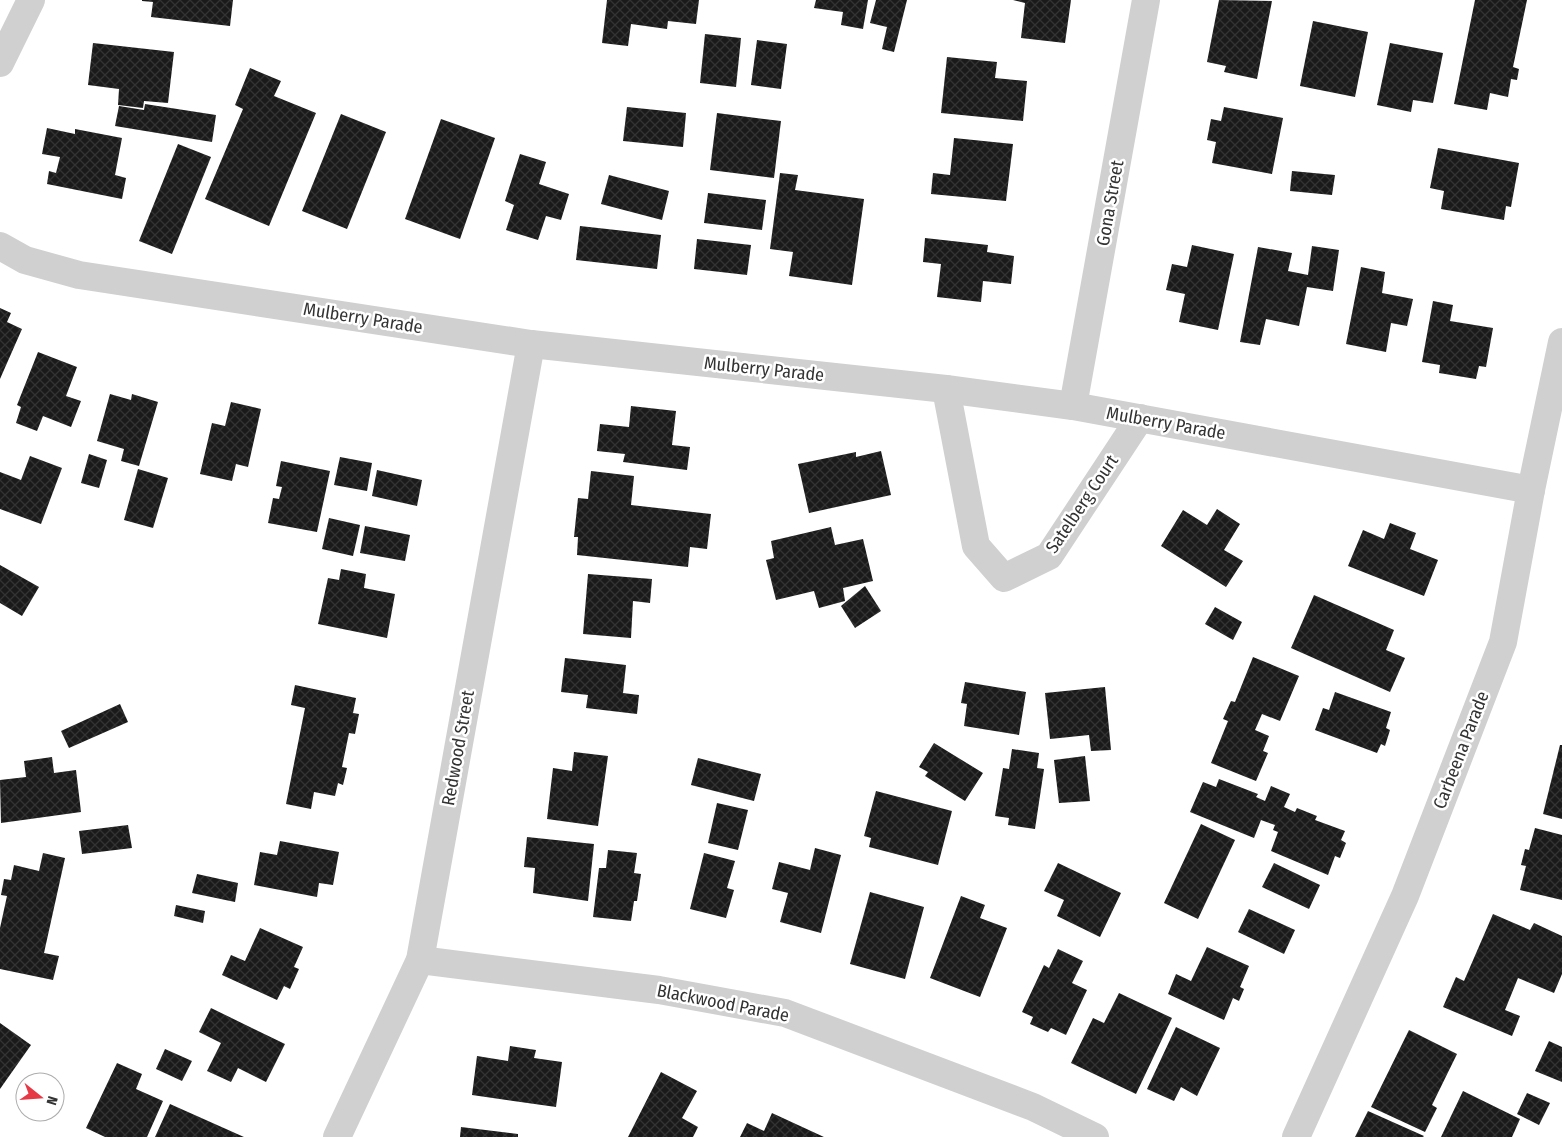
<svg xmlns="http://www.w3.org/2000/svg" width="1562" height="1137" font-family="'Fira Sans Condensed',sans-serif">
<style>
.building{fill:url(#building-cross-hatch)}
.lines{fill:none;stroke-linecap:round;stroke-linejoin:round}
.minor{stroke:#d0d0d0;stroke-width:28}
.labels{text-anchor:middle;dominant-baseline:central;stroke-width:5;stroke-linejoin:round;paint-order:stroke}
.street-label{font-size:18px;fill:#333;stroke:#fff}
</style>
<defs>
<pattern id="building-cross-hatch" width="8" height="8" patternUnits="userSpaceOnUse" patternTransform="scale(1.25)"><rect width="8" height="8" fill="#1a1a1a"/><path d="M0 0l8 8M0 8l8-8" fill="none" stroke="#333"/></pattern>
</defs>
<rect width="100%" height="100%" fill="#fff"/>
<g class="building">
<polygon points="142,0 233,0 230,26 151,17 153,2 142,1"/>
<polygon points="607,0 699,0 696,24 668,21 667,29 631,24 628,46 602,43"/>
<polygon points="816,0 868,0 863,29 841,25 843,12 814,8"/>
<polygon points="876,0 907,0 894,52 882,49 887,27 870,23"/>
<polygon points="1013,0 1071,0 1065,43 1021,38 1025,3"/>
<polygon points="1219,0 1272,1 1257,79 1224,72 1226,66 1207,62"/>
<polygon points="1475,0 1527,0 1513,67 1519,69 1517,80 1511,79 1508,97 1490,93 1487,110 1454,104"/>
<polygon points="1313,21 1368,32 1355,97 1300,86"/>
<polygon points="705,34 741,38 736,87 700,83"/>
<polygon points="757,40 787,44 781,89 751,85"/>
<polygon points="93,43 174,52 168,103 144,101 143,108 118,105 119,89 88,85"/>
<polygon points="1390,43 1443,53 1433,103 1413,100 1411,112 1377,105"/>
<polygon points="947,57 997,62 995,78 1027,81 1023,121 941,113"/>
<polygon points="250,68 281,81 274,96 316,113 269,226 205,199 243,109 235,105"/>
<polygon points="145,104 216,115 212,142 115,126 119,106 144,110"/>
<polygon points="627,107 686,113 683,147 623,141"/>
<polygon points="1224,107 1283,118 1272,174 1212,163 1216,142 1207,140 1211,119 1221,121"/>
<polygon points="717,113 781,121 774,178 710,170"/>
<polygon points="341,114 386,132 347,229 302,211"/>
<polygon points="441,119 495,138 460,239 405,219"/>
<polygon points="47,128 75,134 75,129 122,138 115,175 126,178 122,199 47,184 49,171 56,173 60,157 42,154"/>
<polygon points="954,138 1013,144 1006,201 931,194 933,173 950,175"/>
<polygon points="178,144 211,157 172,254 139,241"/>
<polygon points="1438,148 1519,163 1511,207 1506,206 1504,220 1441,209 1444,191 1430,188"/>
<polygon points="520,154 546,162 539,184 569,194 561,220 546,216 538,240 506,230 514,205 505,201"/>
<polygon points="1292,171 1335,175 1332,195 1290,191"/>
<polygon points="780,173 798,175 795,190 864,199 852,285 789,276 793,252 770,249"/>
<polygon points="609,175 669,191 662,220 601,204"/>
<polygon points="708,193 766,200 762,230 704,223"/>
<polygon points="580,226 661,235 657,269 576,260"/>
<polygon points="925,238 988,245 987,252 1014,256 1011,284 983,281 981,302 937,297 941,264 923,262"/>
<polygon points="697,239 751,245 747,275 694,269"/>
<polygon points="1192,245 1234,254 1218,330 1179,322 1185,294 1166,290 1172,264 1187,267"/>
<polygon points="1312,246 1339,250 1333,291 1307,287 1299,326 1266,319 1260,345 1240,342 1258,247 1292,253 1288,271 1308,275"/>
<polygon points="1361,267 1385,272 1382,293 1413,299 1407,326 1391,323 1386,352 1346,344"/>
<polygon points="1433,301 1453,305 1450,321 1493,328 1486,367 1479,366 1476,379 1439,373 1440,365 1422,362"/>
<polygon points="0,308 11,313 7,322 22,329 0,379"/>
<polygon points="38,352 77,367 66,396 81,401 71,427 43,416 37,431 16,423 21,407 17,405"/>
<polygon points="110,394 131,400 132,394 158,402 139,466 121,461 124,449 97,441"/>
<polygon points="231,402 261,409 248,467 236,464 232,481 200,474 212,423 225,426"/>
<polygon points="631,406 676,411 672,445 690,447 687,470 623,462 625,454 597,451 600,424 629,427"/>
<polygon points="881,451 891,495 809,513 798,464 856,452 856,457"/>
<polygon points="89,454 107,460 99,488 81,483"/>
<polygon points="30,456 62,468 41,524 0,509 0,472 21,480"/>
<polygon points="340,457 372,463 367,491 334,485"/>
<polygon points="281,461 330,471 317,532 268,523 273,498 279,499 282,487 276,486"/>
<polygon points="138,469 168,478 153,528 124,520"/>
<polygon points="377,470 422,480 417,506 372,496"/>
<polygon points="591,471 634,476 631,505 711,514 707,549 690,547 688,567 577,555 578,537 574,537 578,498 588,499"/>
<polygon points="1217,509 1240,524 1224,550 1243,561 1226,587 1161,546 1183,510 1207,525"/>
<polygon points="329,518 360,525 353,556 322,549"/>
<polygon points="1390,523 1416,533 1410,549 1438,560 1424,596 1348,566 1363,530 1384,539"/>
<polygon points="365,526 410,535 405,561 360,553"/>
<polygon points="831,527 835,545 863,539 873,581 843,588 845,601 819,608 814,591 776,600 766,560 774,558 771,541"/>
<polygon points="0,565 39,587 22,616 0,603"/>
<polygon points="341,569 366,574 364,588 395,594 387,638 318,624 328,578 339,580"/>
<polygon points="588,574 652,579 650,603 633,601 631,638 583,634"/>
<polygon points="865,586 881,611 855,628 841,606"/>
<polygon points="1314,595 1394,630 1386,650 1405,658 1390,692 1291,648"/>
<polygon points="1215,607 1242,622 1233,640 1205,624"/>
<polygon points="1253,657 1299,676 1280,721 1262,714 1255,730 1269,736 1263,751 1268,753 1256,781 1211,763 1228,721 1223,719 1231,701 1235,702"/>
<polygon points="565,658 626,665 623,693 639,695 637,714 586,708 588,695 561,692"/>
<polygon points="965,682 1026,692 1019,735 964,726 967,704 961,703"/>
<polygon points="295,685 356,698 353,713 359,714 355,734 349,733 342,767 347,768 343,785 338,783 335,796 314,792 311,809 286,804 305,708 291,705"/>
<polygon points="1105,687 1111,750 1091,751 1089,735 1050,739 1045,693"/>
<polygon points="1335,692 1391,712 1386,728 1390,730 1385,746 1381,744 1377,753 1315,730 1323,708 1329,710"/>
<polygon points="120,704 128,722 69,748 61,731"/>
<polygon points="934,743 983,773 965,801 925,776 928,772 919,767"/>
<polygon points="1560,745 1562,745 1562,819 1543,814"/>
<polygon points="1012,749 1039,753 1037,768 1044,769 1035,829 1008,825 1009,818 995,816 1003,768 1009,769"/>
<polygon points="574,752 608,756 598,826 547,819 553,768 572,771"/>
<polygon points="1085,756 1090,801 1059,803 1054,760"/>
<polygon points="52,757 54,773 76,770 81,812 1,823 0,780 26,777 24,761"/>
<polygon points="698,758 761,774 754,801 691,785"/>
<polygon points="1219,779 1258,794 1256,797 1265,801 1271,786 1290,794 1284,807 1295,812 1297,808 1317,816 1315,820 1345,831 1341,840 1346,843 1340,858 1335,856 1328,875 1271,851 1278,832 1273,830 1275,825 1261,820 1254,838 1190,812 1203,782 1216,787"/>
<polygon points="876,791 952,811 938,865 869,847 871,838 864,836"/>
<polygon points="717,803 748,810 738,850 708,843"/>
<polygon points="1201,824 1235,840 1198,919 1164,903"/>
<polygon points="128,825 132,848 82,854 79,831"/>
<polygon points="1535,828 1562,835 1562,900 1520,890 1526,866 1521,865 1525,849 1529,850"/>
<polygon points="527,837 594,844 588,901 533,893 535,868 524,867"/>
<polygon points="280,841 339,852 333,885 319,883 317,897 254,885 260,852 277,855"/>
<polygon points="815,848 841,855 821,933 780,922 788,893 772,889 779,862 810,870"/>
<polygon points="608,850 637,853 634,873 641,874 637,901 634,901 631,921 593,917 599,868 606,868"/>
<polygon points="43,853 65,858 44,953 59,956 53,980 0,969 0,928 7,896 1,895 4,879 11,880 14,865 39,871"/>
<polygon points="704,853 735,861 727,888 734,890 726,918 690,909"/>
<polygon points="1058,863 1121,893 1100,937 1057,916 1064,900 1044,891"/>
<polygon points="1274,863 1320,885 1309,909 1262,887"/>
<polygon points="197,874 238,883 235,902 192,893"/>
<polygon points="870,892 924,907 905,979 850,964"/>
<polygon points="961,896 985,905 980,918 1007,928 980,997 930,978"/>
<polygon points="176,905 205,911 203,923 174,916"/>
<polygon points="1249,909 1295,930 1284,954 1238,932"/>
<polygon points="1493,914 1530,930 1534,923 1562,936 1562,974 1554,993 1518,978 1505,1010 1520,1016 1512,1036 1443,1007 1456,977 1464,981"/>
<polygon points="260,928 303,947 294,967 299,969 290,989 284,986 277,1000 222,975 231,955 245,961"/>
<polygon points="1207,947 1249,966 1240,987 1244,989 1239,1001 1233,998 1224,1020 1168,994 1176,974 1191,981"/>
<polygon points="1058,949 1083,961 1072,983 1087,990 1066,1035 1051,1028 1048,1032 1030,1024 1033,1017 1022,1012 1044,965 1049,968"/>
<polygon points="1119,993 1172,1018 1136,1094 1071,1063 1093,1018 1104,1023"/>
<polygon points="211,1008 285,1044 266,1082 238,1068 231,1082 207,1071 221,1043 199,1032"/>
<polygon points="0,1023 31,1045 0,1089"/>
<polygon points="1176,1027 1220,1048 1197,1096 1181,1087 1174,1101 1147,1089"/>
<polygon points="1409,1030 1457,1054 1432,1105 1437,1108 1425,1132 1371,1107"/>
<polygon points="1549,1041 1562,1047 1562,1082 1535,1071"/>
<polygon points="510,1046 536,1050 534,1058 562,1062 556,1107 472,1095 477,1056 508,1061"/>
<polygon points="165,1049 192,1061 182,1081 156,1069"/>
<polygon points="117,1063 142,1074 136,1089 163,1101 147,1137 105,1137 86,1128"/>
<polygon points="661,1072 697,1091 682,1118 698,1127 693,1137 628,1137"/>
<polygon points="1463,1091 1520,1119 1512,1137 1441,1137"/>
<polygon points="1527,1093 1550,1103 1539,1125 1517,1114"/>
<polygon points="170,1104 244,1137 155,1137"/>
<polygon points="1368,1111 1424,1136 1423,1137 1355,1137"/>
<polygon points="772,1113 824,1137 740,1137 747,1123 764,1131"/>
<polygon points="461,1127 518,1134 518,1137 460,1137"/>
</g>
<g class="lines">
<g class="minor">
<polyline points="0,63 31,0"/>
<polyline points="0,246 25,260 79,275 531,344 946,389 1073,406 1531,490"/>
<polyline points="946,389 976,546 1004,578 1049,556 1140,418"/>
<polyline points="1073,406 1146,0"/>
<polyline points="420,960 659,990 785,1013 1033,1107 1095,1137"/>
<polyline points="337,1137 420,960 531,344"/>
<polyline points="1296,1137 1405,896 1503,642 1531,490 1562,342"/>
</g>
</g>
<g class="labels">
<g class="street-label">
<text transform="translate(1110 203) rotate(-80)">Gona Street</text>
<text transform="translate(363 318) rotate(9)">Mulberry Parade</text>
<text transform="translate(764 369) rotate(6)">Mulberry Parade</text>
<text transform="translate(1166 423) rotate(10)">Mulberry Parade</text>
<text transform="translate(1082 504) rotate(-56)">Satelberg Court</text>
<text transform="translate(458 748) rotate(-80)">Redwood Street</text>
<text transform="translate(1461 750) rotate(-69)">Carbeena Parade</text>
<text transform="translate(723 1003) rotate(11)">Blackwood Parade</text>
</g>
</g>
<g transform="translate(40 1097) rotate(107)"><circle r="24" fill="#ffffff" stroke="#adadad"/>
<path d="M0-4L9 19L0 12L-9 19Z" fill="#e63946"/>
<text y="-8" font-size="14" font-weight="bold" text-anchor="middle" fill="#333333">N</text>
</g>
</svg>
